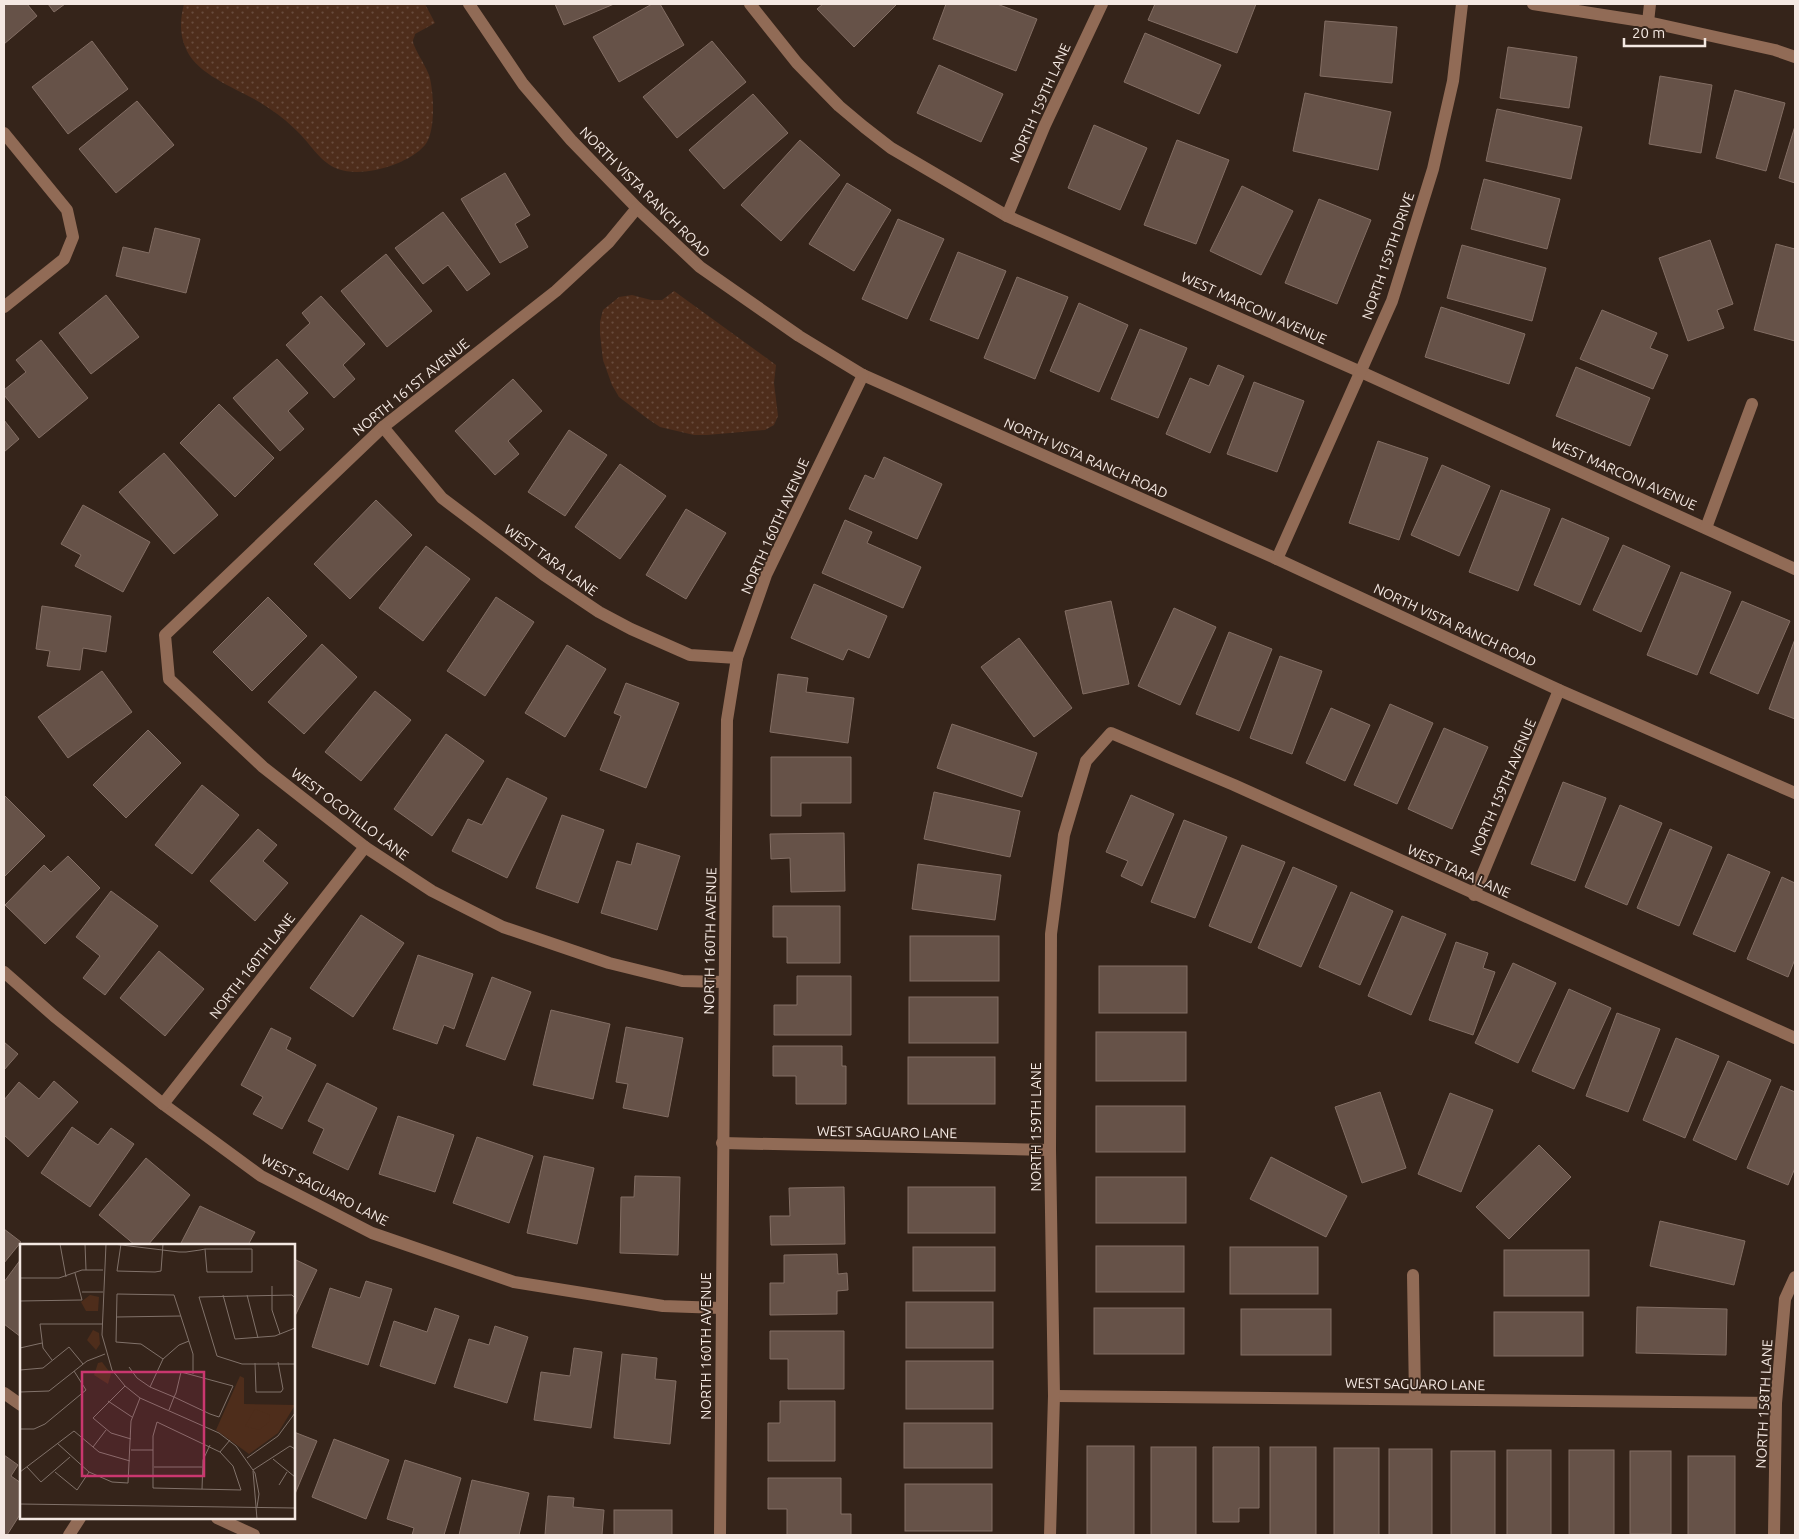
<svg xmlns="http://www.w3.org/2000/svg" width="1799" height="1539" font-family="Ubuntu,sans-serif">
<style>
.grass{fill:url(#grass-dots)}
.building{fill:#665248;stroke:#836e64}
.lines{fill:none;stroke-linecap:round;stroke-linejoin:round}
.minor{stroke:#916b56;stroke-width:12}
.labels{text-anchor:middle;dominant-baseline:central;stroke-width:4;stroke-linejoin:round;paint-order:stroke}
.street-label{font-size:14px;fill:#f4e8e2;stroke:#35241a}
.inset-road{fill:none;stroke:#81726a;stroke-width:1}
.view{fill:#ca376f;fill-opacity:0.15;stroke:#ca376f;stroke-width:2.5}
.inset-edge{fill:none;stroke:#f4e8e2;stroke-width:2.5}
</style>
<defs>
<pattern id="grass-dots" width="8" height="8" patternUnits="userSpaceOnUse" patternTransform="scale(1.25)"><rect width="8" height="8" fill="#4e2d1b"/><path d="M2 2h.1M6 6h.1" fill="none" stroke="#684b3c" stroke-width="1.8" stroke-linecap="round"/></pattern>
</defs>
<rect width="100%" height="100%" fill="#35241a"/>
<g class="grass">
<path d="M184,4H425L435,23L415,34C415,36 413,39 413,41C413,47 426,66 429,75C434,91 436,132 425,145C408,165 362,178 338,169C321,163 311,145 299,133C290,124 281,116 270,109C246,91 201,79 187,51C179,35 180,20 184,4Z"/>
<polygon points="674,291 776,365 774,383 778,416 774,425 765,430 707,435 694,435 660,427 648,419 619,397 612,385 603,360 600,334 600,322 603,310 619,297 632,295 651,300 662,300"/>
</g>
<g class="building">
<polygon points="4,4 27,4 37,16 4,44"/>
<polygon points="48,4 65,4 54,12"/>
<polygon points="555,4 614,4 564,25"/>
<polygon points="652,4 660,4 684,45 619,82 593,37"/>
<polygon points="823,4 897,4 854,47 817,9"/>
<polygon points="946,4 997,4 1037,19 1016,71 933,39"/>
<polygon points="1155,4 1256,4 1237,53 1148,20"/>
<polygon points="1325,21 1397,27 1392,83 1320,76"/>
<polygon points="1145,33 1221,65 1199,114 1124,82"/>
<polygon points="92,41 128,89 68,134 32,87"/>
<polygon points="712,41 746,82 677,138 643,97"/>
<polygon points="1508,47 1577,57 1569,108 1500,98"/>
<polygon points="939,65 1003,94 981,142 917,113"/>
<polygon points="1660,76 1712,85 1701,153 1649,144"/>
<polygon points="1735,90 1785,103 1766,171 1716,158"/>
<polygon points="1305,93 1391,112 1378,170 1293,151"/>
<polygon points="753,94 788,133 724,189 689,150"/>
<polygon points="137,101 174,145 116,193 79,149"/>
<polygon points="1497,109 1582,127 1571,179 1486,161"/>
<polygon points="1094,125 1147,148 1120,210 1068,188"/>
<polygon points="1795,126 1795,183 1779,178"/>
<polygon points="800,140 840,175 781,241 741,205"/>
<polygon points="1177,140 1229,160 1196,244 1144,225"/>
<polygon points="505,173 530,215 515,224 528,247 500,263 461,199"/>
<polygon points="1484,179 1560,199 1547,249 1471,229"/>
<polygon points="847,183 891,210 854,271 809,244"/>
<polygon points="1242,186 1293,211 1261,275 1210,251"/>
<polygon points="1319,199 1371,220 1337,304 1285,283"/>
<polygon points="443,212 490,274 467,291 448,265 423,284 395,248"/>
<polygon points="898,219 944,239 907,319 862,299"/>
<polygon points="155,228 200,239 186,293 116,276 123,247 149,253"/>
<polygon points="1710,240 1733,304 1717,310 1724,328 1688,341 1659,258"/>
<polygon points="1776,244 1795,249 1795,341 1754,330"/>
<polygon points="1462,245 1546,268 1532,321 1447,298"/>
<polygon points="958,252 1006,271 978,339 930,320"/>
<polygon points="386,254 432,311 387,347 341,291"/>
<polygon points="1017,277 1068,297 1035,379 984,358"/>
<polygon points="106,295 139,337 91,374 59,333"/>
<polygon points="321,296 365,344 343,365 355,379 334,398 286,345 310,323 302,313"/>
<polygon points="1079,303 1128,325 1099,392 1050,371"/>
<polygon points="1441,307 1525,334 1509,384 1425,357"/>
<polygon points="1602,310 1657,333 1650,348 1668,355 1653,389 1580,359"/>
<polygon points="1140,329 1187,348 1158,418 1111,399"/>
<polygon points="41,340 88,398 39,438 4,395 4,390 26,372 16,360"/>
<polygon points="277,359 308,393 288,411 304,429 280,451 233,398"/>
<polygon points="1218,365 1244,376 1210,453 1166,434 1190,378 1209,386"/>
<polygon points="1576,367 1650,398 1630,446 1556,416"/>
<polygon points="513,379 542,411 508,441 519,454 495,475 455,431"/>
<polygon points="1254,382 1304,401 1277,472 1227,454"/>
<polygon points="219,404 274,458 235,497 180,443"/>
<polygon points="4,420 19,439 4,452"/>
<polygon points="569,430 607,455 565,516 528,492"/>
<polygon points="1378,441 1428,458 1399,540 1349,523"/>
<polygon points="164,453 218,515 174,554 119,492"/>
<polygon points="884,457 942,484 917,539 849,509 865,475 874,479"/>
<polygon points="620,464 666,496 620,559 575,527"/>
<polygon points="1442,465 1490,486 1459,556 1411,535"/>
<polygon points="1501,490 1550,509 1518,591 1469,572"/>
<polygon points="376,500 412,535 350,599 314,564"/>
<polygon points="83,505 150,542 123,592 75,566 81,555 61,544"/>
<polygon points="686,509 726,533 686,599 646,575"/>
<polygon points="1562,518 1609,538 1580,605 1534,585"/>
<polygon points="845,520 872,532 867,543 921,567 903,608 822,573"/>
<polygon points="1623,545 1670,566 1641,632 1593,610"/>
<polygon points="426,546 470,579 423,641 379,608"/>
<polygon points="1681,572 1731,592 1697,675 1647,655"/>
<polygon points="814,584 887,616 869,658 848,649 843,660 791,638"/>
<polygon points="268,597 307,636 252,691 213,652"/>
<polygon points="496,597 534,622 485,696 447,671"/>
<polygon points="1111,601 1129,684 1083,694 1065,611"/>
<polygon points="1742,601 1790,621 1758,694 1710,673"/>
<polygon points="42,606 111,616 106,652 83,648 80,670 47,666 50,651 36,649"/>
<polygon points="1174,608 1216,627 1180,705 1138,686"/>
<polygon points="1229,632 1272,649 1239,731 1196,714"/>
<polygon points="1019,638 1072,708 1034,737 981,667"/>
<polygon points="1795,639 1795,719 1769,709"/>
<polygon points="322,644 357,677 304,734 268,702"/>
<polygon points="567,645 606,669 565,737 525,713"/>
<polygon points="1280,656 1322,671 1292,754 1250,738"/>
<polygon points="102,671 132,712 68,758 38,717"/>
<polygon points="778,674 808,678 806,692 854,698 848,743 770,732"/>
<polygon points="626,683 679,703 646,788 600,770 621,716 614,713"/>
<polygon points="375,691 411,720 361,781 325,752"/>
<polygon points="1390,704 1433,723 1397,804 1354,785"/>
<polygon points="1331,708 1370,725 1345,781 1306,763"/>
<polygon points="952,724 1037,753 1022,797 937,768"/>
<polygon points="1444,728 1488,747 1452,829 1408,809"/>
<polygon points="148,730 181,763 126,818 93,785"/>
<polygon points="446,734 484,761 432,836 394,809"/>
<polygon points="771,757 851,757 851,803 801,803 801,816 771,816"/>
<polygon points="507,778 547,798 507,878 452,851 468,819 482,825"/>
<polygon points="1563,782 1606,798 1575,881 1531,864"/>
<polygon points="202,785 239,815 192,874 155,845"/>
<polygon points="934,792 1020,811 1010,857 924,839"/>
<polygon points="4,795 45,836 4,877"/>
<polygon points="1131,795 1174,814 1142,886 1121,876 1128,861 1106,852"/>
<polygon points="1620,805 1662,823 1627,905 1585,887"/>
<polygon points="562,815 604,830 578,903 536,888"/>
<polygon points="1184,820 1227,837 1195,918 1151,902"/>
<polygon points="258,829 277,845 263,861 288,883 255,921 210,881"/>
<polygon points="1670,829 1712,847 1679,926 1637,908"/>
<polygon points="844,833 845,891 791,892 790,858 771,859 770,834"/>
<polygon points="637,843 680,856 657,930 601,913 617,861 631,865"/>
<polygon points="1242,845 1285,862 1251,943 1209,926"/>
<polygon points="1728,854 1770,872 1735,952 1693,934"/>
<polygon points="68,856 100,888 45,944 5,905 44,865 51,872"/>
<polygon points="918,864 1001,875 995,920 912,909"/>
<polygon points="1293,867 1337,886 1301,967 1258,948"/>
<polygon points="1782,877 1795,883 1795,959 1788,977 1747,959"/>
<polygon points="111,891 158,926 105,995 83,978 100,956 76,937"/>
<polygon points="1351,892 1393,911 1360,985 1319,967"/>
<polygon points="773,906 840,906 840,963 787,963 787,937 773,937"/>
<polygon points="361,915 404,943 353,1017 310,988"/>
<polygon points="1402,916 1446,934 1411,1015 1368,996"/>
<rect x="910" y="936" width="89" height="45"/>
<polygon points="1456,942 1488,953 1483,968 1495,972 1473,1035 1429,1020"/>
<polygon points="159,951 204,989 165,1036 120,998"/>
<polygon points="418,955 473,974 454,1029 444,1025 437,1044 393,1029"/>
<polygon points="1513,963 1556,983 1518,1063 1475,1043"/>
<rect x="1099" y="966" width="88" height="47"/>
<polygon points="797,976 851,976 851,1035 774,1035 774,1005 797,1005"/>
<polygon points="492,977 531,992 505,1060 466,1046"/>
<polygon points="1569,989 1611,1008 1574,1089 1532,1071"/>
<rect x="909" y="997" width="89" height="46"/>
<polygon points="551,1010 610,1024 593,1099 533,1085"/>
<polygon points="1617,1013 1660,1029 1628,1112 1586,1096"/>
<polygon points="626,1027 683,1038 668,1117 623,1108 628,1084 616,1082"/>
<polygon points="271,1028 291,1038 286,1049 316,1065 282,1129 253,1114 263,1097 241,1085"/>
<rect x="1096" y="1032" width="90" height="49"/>
<polygon points="1676,1038 1719,1056 1685,1138 1643,1120"/>
<polygon points="4,1042 18,1054 4,1070"/>
<polygon points="773,1046 842,1046 842,1066 846,1066 846,1104 796,1104 796,1076 773,1076"/>
<rect x="908" y="1057" width="87" height="47"/>
<polygon points="1728,1061 1771,1080 1736,1160 1693,1140"/>
<polygon points="54,1081 78,1102 28,1157 4,1135 4,1100 19,1082 39,1099"/>
<polygon points="327,1083 377,1108 348,1170 313,1153 324,1129 308,1121"/>
<polygon points="1781,1086 1795,1092 1795,1168 1788,1185 1747,1168"/>
<polygon points="1380,1092 1406,1168 1362,1183 1335,1107"/>
<polygon points="1450,1093 1493,1110 1461,1192 1418,1174"/>
<rect x="1096" y="1106" width="89" height="46"/>
<polygon points="398,1116 454,1135 435,1192 379,1174"/>
<polygon points="72,1127 98,1145 111,1128 134,1144 90,1207 41,1173"/>
<polygon points="477,1137 533,1156 509,1223 453,1203"/>
<polygon points="1539,1145 1571,1177 1509,1239 1476,1207"/>
<polygon points="544,1156 594,1168 577,1244 527,1233"/>
<polygon points="1271,1157 1347,1196 1326,1237 1250,1199"/>
<polygon points="146,1158 190,1195 148,1245 135,1245 99,1215"/>
<polygon points="635,1176 680,1177 678,1255 620,1253 621,1197 634,1197"/>
<rect x="1096" y="1177" width="90" height="46"/>
<polygon points="844,1187 845,1244 771,1245 770,1216 790,1216 789,1188"/>
<rect x="908" y="1187" width="87" height="46"/>
<polygon points="200,1206 255,1232 248,1245 180,1245"/>
<polygon points="1660,1221 1745,1241 1734,1285 1650,1266"/>
<polygon points="4,1229 21,1242 4,1263"/>
<rect x="1096" y="1246" width="88" height="46"/>
<rect x="913" y="1247" width="82" height="44"/>
<rect x="1230" y="1247" width="88" height="47"/>
<rect x="1504" y="1250" width="85" height="46"/>
<polygon points="837,1254 838,1274 847,1273 848,1290 837,1291 837,1314 770,1315 770,1283 784,1283 784,1255"/>
<polygon points="21,1259 21,1337 4,1324 4,1282"/>
<polygon points="294,1259 317,1270 294,1318"/>
<polygon points="366,1281 392,1289 368,1365 312,1347 330,1288 360,1298"/>
<rect x="906" y="1302" width="87" height="46"/>
<polygon points="1637,1307 1727,1309 1726,1355 1636,1353"/>
<polygon points="435,1308 459,1316 435,1384 380,1366 394,1321 427,1332"/>
<rect x="1094" y="1308" width="90" height="46"/>
<rect x="1241" y="1309" width="90" height="46"/>
<rect x="1494" y="1312" width="89" height="44"/>
<polygon points="495,1326 528,1337 507,1403 454,1387 469,1339 489,1345"/>
<polygon points="770,1331 844,1331 844,1389 788,1389 788,1359 770,1359"/>
<polygon points="574,1348 602,1352 591,1428 534,1420 541,1372 570,1376"/>
<polygon points="622,1354 657,1358 655,1379 676,1381 670,1444 614,1438"/>
<rect x="906" y="1361" width="87" height="48"/>
<polygon points="780,1401 835,1401 835,1461 768,1461 768,1423 780,1423"/>
<rect x="904" y="1423" width="88" height="45"/>
<polygon points="294,1432 317,1441 295,1494 294,1493"/>
<polygon points="334,1439 389,1460 366,1519 312,1497"/>
<rect x="1087" y="1446" width="47" height="89"/>
<rect x="1151" y="1447" width="45" height="88"/>
<polygon points="1213,1447 1259,1447 1259,1508 1239,1508 1239,1522 1213,1522"/>
<rect x="1270" y="1447" width="46" height="88"/>
<rect x="1334" y="1448" width="45" height="87"/>
<rect x="1389" y="1449" width="43" height="86"/>
<rect x="1507" y="1450" width="44" height="85"/>
<rect x="1569" y="1450" width="45" height="85"/>
<rect x="1451" y="1451" width="44" height="84"/>
<rect x="1630" y="1451" width="41" height="83"/>
<polygon points="4,1455 18,1465 11,1476 21,1483 21,1513 7,1535 4,1535"/>
<rect x="1688" y="1456" width="47" height="79"/>
<polygon points="405,1460 461,1478 444,1535 412,1535 414,1528 387,1519"/>
<polygon points="768,1478 841,1478 841,1514 851,1514 851,1535 787,1535 787,1509 768,1509"/>
<polygon points="472,1480 529,1493 519,1535 459,1535"/>
<rect x="905" y="1484" width="87" height="47"/>
<polygon points="548,1496 574,1498 573,1507 604,1510 602,1535 545,1535"/>
<rect x="614" y="1510" width="58" height="25"/>
</g>
<g class="lines">
<g class="minor">
<polyline points="469,4 523,84 571,140 637,208 700,267 799,336 863,375 1277,559 1559,690 1795,793"/>
<polyline points="750,4 797,63 839,106 864,127 891,148 1007,216 1361,372 1795,569"/>
<polyline points="1533,4 1648,22 1775,50 1795,57"/>
<polyline points="1648,22 1650,4"/>
<polyline points="4,133 67,210 73,237 64,259 4,307"/>
<polyline points="637,208 609,242 556,291 383,427 165,635 169,679 263,767 365,847 432,891 503,927 609,963 682,981 724,982"/>
<polyline points="1007,216 1045,125 1102,4"/>
<polyline points="383,427 442,498 544,575 599,612 631,629 690,655 737,658"/>
<polyline points="1706,528 1752,404"/>
<polyline points="1277,559 1392,301 1433,169 1453,81 1462,4"/>
<polyline points="1474,895 1559,690"/>
<polyline points="4,972 54,1016 163,1104 261,1176 372,1233 514,1282 663,1306 721,1308"/>
<polyline points="163,1104 365,847"/>
<polyline points="722,1143 1050,1150"/>
<polyline points="1413,1275 1415,1398"/>
<polyline points="4,1393 21,1405"/>
<polyline points="1054,1396 1776,1403"/>
<polyline points="217,1518 254,1535"/>
<polyline points="69,1535 80,1518"/>
<polyline points="720,1535 727,720 737,658 766,575 863,375"/>
<polyline points="1050,1535 1054,1396 1050,1150 1051,934 1064,835 1086,761 1111,733 1234,785 1795,1038"/>
<polyline points="1774,1535 1776,1403 1785,1299 1795,1277"/>
</g>
</g>
<g class="labels">
<g class="street-label">
<text transform="translate(1040 103) rotate(-66)">NORTH 159TH LANE</text>
<text transform="translate(645 192) rotate(45)">NORTH VISTA RANCH ROAD</text>
<text transform="translate(1388 256) rotate(-71)">NORTH 159TH DRIVE</text>
<text transform="translate(1254 308) rotate(24)">WEST MARCONI AVENUE</text>
<text transform="translate(411 387) rotate(-39)">NORTH 161ST AVENUE</text>
<text transform="translate(1086 458) rotate(24)">NORTH VISTA RANCH ROAD</text>
<text transform="translate(1624 474) rotate(24)">WEST MARCONI AVENUE</text>
<text transform="translate(775 526) rotate(-66)">NORTH 160TH AVENUE</text>
<text transform="translate(551 560) rotate(36)">WEST TARA LANE</text>
<text transform="translate(1455 625) rotate(25)">NORTH VISTA RANCH ROAD</text>
<text transform="translate(1503 787) rotate(-67)">NORTH 159TH AVENUE</text>
<text transform="translate(350 814) rotate(37)">WEST OCOTILLO LANE</text>
<text transform="translate(1459 871) rotate(24)">WEST TARA LANE</text>
<text transform="translate(710 941) rotate(-89)">NORTH 160TH AVENUE</text>
<text transform="translate(252 966) rotate(-52)">NORTH 160TH LANE</text>
<text transform="translate(1036 1127) rotate(-90)">NORTH 159TH LANE</text>
<text transform="translate(887 1132) rotate(1)">WEST SAGUARO LANE</text>
<text transform="translate(325 1190) rotate(27)">WEST SAGUARO LANE</text>
<text transform="translate(706 1346) rotate(-90)">NORTH 160TH AVENUE</text>
<text transform="translate(1415 1384) rotate(1)">WEST SAGUARO LANE</text>
<text transform="translate(1764 1404) rotate(-87)">NORTH 158TH LANE</text>
</g>
</g>
<g transform="translate(20 1244)">
<rect width="275" height="275" fill="#35241a"/>
<path d="M70,51L79,53L78,67H66L61,58ZM73,86L79,89L80,100L76,106L67,96ZM82,118L91,130L88,140L74,131L78,119Z" fill="#4e2d1b"/>
<path d="M220,132L224,134V160L275,161L258,189L229,210L196,186Z" fill="#4e2d1b"/>
<path d="M235,165L250,171L249,178L239,186L225,182Z" fill="#4e2d1b"/>
<path class="inset-road" d="M40,0L46,33M65,0L66,26M86,0L82,91L92,126L105,142L120,154L199,189L216,202L235,229L239,250L237,263M93,0L159,8H166L180,6L185,5H232V28H187L185,5M101,0L97,27L135,28L141,27L143,0M0,34H39L62,26H83M252,42V66L260,90M62,48H83M203,51L215,95L255,92L275,84M227,51L238,94M275,54L272,51L179,53L197,112L222,120H275M0,57L62,56L55,29M96,73L161,72M0,104L22,99M143,115L121,100L96,98L97,50L154,51L173,110V130M32,116L23,104L20,80H82M235,119L236,148H261L263,145L258,118M109,123L117,134L130,143L154,153L190,170L199,173L213,142L161,128L156,149L154,153L149,166M0,126L23,124L49,103L63,120M105,142L73,174L91,189L111,195M130,143L143,115L159,101L169,97M0,148L29,147L67,117L85,110M88,157L112,173M137,178L200,208L213,222L221,246L133,244V192ZM0,185H14L25,180L66,146L54,127M37,199L69,228L92,238L108,239L111,177L120,154M73,203L86,186M111,206H133M200,208L210,196M227,214L258,192L275,169M253,215L275,233M7,223L21,238M134,223H182M233,226L270,202L275,205M233,227L237,275M0,228L54,187L79,208L110,217M35,228L57,246L69,228M21,238L50,213M259,241L267,228M182,245L183,216L190,201M0,260L275,264"/>
<path class="view" d="M62,128H184V232H62Z"/>
<rect width="275" height="275" class="inset-edge"/>
</g>
<rect width="1799" height="1539" fill="none" stroke="#f4e8e2" stroke-width="10"/>
<path d="M1624 38v8h81v-8" fill="none" stroke="#f4e8e2" stroke-width="2.5"/>
<text x="1632" y="38" font-size="15" fill="#f4e8e2" stroke="#35241a" stroke-width="4" paint-order="stroke">20 m</text>
</svg>
